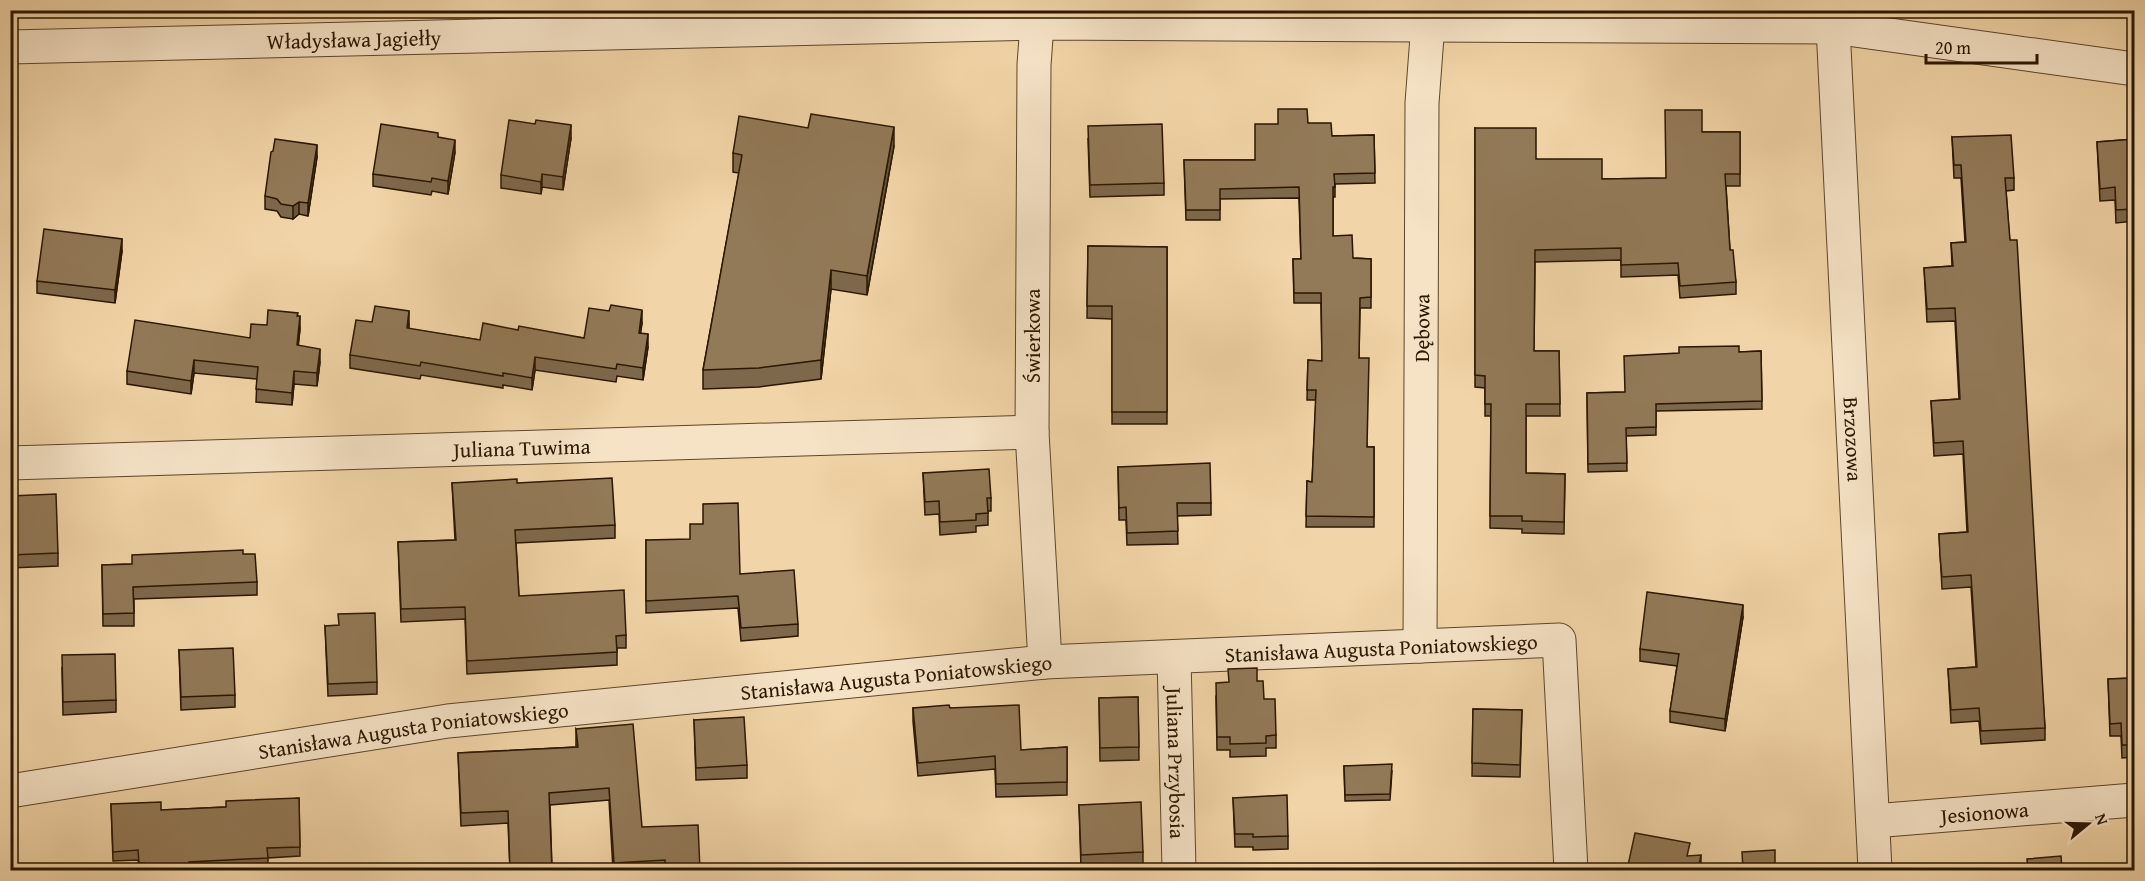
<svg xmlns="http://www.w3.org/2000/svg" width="2145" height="881" font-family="'Gentium Book Plus',serif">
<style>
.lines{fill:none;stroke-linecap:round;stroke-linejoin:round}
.minor-casing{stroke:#5c462a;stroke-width:35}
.minor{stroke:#f6e3c6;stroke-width:33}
.wall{fill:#7e684b;stroke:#2b1700;stroke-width:1.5}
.shaded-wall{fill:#66553d;stroke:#2b1700;stroke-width:1.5}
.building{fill:#927957;stroke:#2b1700;stroke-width:1.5}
.labels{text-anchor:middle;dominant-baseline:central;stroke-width:4.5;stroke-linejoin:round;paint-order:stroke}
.street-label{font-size:21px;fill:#2b1700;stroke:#f6e3c6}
</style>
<rect width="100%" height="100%" fill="#f1d4a7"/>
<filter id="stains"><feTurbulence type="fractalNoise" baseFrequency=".00333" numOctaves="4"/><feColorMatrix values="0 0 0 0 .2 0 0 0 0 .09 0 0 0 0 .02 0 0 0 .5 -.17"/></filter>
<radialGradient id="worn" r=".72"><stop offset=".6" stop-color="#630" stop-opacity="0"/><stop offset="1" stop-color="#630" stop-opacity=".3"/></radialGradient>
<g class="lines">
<g class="minor-casing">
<g id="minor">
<polyline points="1038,10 1034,65 1032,432 1045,662"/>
<path id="s1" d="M1836,10L1833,27L1875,870"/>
<path id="s2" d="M10,47L1037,23L1833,27L2134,69"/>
<path id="s3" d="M10,463L1032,432"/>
<path id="s4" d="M1420,646L1422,103L1429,10"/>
<path id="s5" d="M1174,657L1179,870"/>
<path id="s6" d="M10,791L448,721L1045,662L1559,640L1571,870"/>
<path id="s7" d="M1873,821L2134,800"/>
</g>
</g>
<use href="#minor" class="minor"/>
</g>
<g class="wall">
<polygon points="1308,123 1332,136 1374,135 1375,183 1335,184 1335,197 1333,197 1333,236 1353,258 1371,259 1371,308 1360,308 1359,358 1367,447 1374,447 1374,527 1306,527 1307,481 1312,482 1316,400 1307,400 1308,360 1322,361 1321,303 1294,303 1293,259 1301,259 1299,198 1220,199 1220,220 1186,220 1184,160 1255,160"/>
<polygon points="1475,128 1536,159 1602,179 1666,178 1702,132 1740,132 1740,186 1726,186 1730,250 1736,282 1736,294 1680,298 1678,275 1621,277 1621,260 1535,262 1534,351 1559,351 1560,416 1526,416 1526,473 1565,474 1564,534 1522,533 1522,529 1490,528 1491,416 1485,416 1485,388 1475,387"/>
<polygon points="438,137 455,152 448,194 432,191 431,195 373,186 373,174"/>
<polygon points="1952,137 2014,178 2014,190 2006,191 2045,728 2045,740 1981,744 1979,721 1951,723 1948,669 1976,667 1971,587 1942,589 1939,534 1967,532 1963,454 1934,456 1931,401 1959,399 1955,321 1927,322 1924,268 1952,266 1951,243 1965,242 1961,178 1954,178"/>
<polygon points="571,138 563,190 542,187 541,194 501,188 501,175"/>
<polygon points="1088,139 1164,183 1164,195 1090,197"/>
<polygon points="2134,139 2134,221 2116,223 2115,200 2100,201 2097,142"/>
<polygon points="894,146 867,295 831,289 821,379 759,387 703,389 703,370 739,173 733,172 733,153"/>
<polygon points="317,157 308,216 299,214 293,219 281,217 277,211 265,209 265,196"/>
<polygon points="1088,246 1167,247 1167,424 1112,424 1112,319 1087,318"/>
<polygon points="122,251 115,303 37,293 37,281"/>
<polygon points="298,316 300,329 298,346 320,362 317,386 294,384 292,405 256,402 257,379 194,373 191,394 127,384 127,371 250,338 267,325"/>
<polygon points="372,322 409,324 409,329 480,340 518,330 584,338 642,323 640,333 648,347 643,380 617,376 616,382 535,370 532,390 503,385 503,388 421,375 420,379 350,368 350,355"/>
<polygon points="1761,351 1762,409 1656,411 1656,435 1626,436 1627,471 1588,472 1587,393 1625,392 1739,352"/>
<polygon points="1118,467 1211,503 1211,515 1177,516 1178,544 1127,545 1126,520 1119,520"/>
<polygon points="923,473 991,498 991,511 988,511 988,525 976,526 976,532 940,535 939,514 925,515"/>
<polygon points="452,483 517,483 615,525 615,538 516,543 519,596 626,635 626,648 617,648 617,665 467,674 465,619 401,622 398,542 455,540"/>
<polygon points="10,496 58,553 58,566 10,568"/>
<polygon points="646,540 740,574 798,624 798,636 741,641 738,608 646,613"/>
<polygon points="243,554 257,582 257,595 134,599 134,626 103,626 102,565 132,564"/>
<polygon points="1743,617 1725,731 1670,722 1670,711 1677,666 1640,661 1640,649"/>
<polygon points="325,626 377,682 377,694 328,696"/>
<polygon points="179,650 235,695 235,707 181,710"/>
<polygon points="62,668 116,700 116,712 63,715"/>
<polygon points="2134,678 2134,757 2122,758 2121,736 2110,736 2108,679"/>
<polygon points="1257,681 1276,735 1276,748 1266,748 1266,756 1230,757 1230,750 1217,750 1216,696"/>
<polygon points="1138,697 1139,760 1100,761 1099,698"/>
<polygon points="913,708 950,708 1021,750 1067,747 1067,795 996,797 995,769 918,776 913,721"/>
<polygon points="1473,709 1522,710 1520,777 1472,776"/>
<polygon points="694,720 747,765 747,778 696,780"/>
<polygon points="576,729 642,827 700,870 613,870 609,800 550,805 552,870 510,870 508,823 461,826 458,753 576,747"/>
<polygon points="1344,766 1392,771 1390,800 1345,801"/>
<polygon points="299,798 300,856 268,858 268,868 209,870 139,870 138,860 113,861 111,804 161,810 226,807"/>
<polygon points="1233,798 1288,836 1288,849 1253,850 1253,847 1235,847"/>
<polygon points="1079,805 1143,852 1143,865 1081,868"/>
</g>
<g class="shaded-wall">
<polygon points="571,125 571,138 563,190 563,177"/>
<polygon points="894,127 894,146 867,295 867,276"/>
<polygon points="455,140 455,152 448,194 448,181"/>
<polygon points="317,145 317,157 308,216 308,203"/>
<polygon points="542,174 542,187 541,194 541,182"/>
<polygon points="299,202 299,214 293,219 293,206"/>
<polygon points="122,239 122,251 115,303 115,290"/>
<polygon points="831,270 831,289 821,379 821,360"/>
<polygon points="642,310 642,323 639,346 639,333"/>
<polygon points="409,311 409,324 407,341 407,328"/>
<polygon points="300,316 300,329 297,358 297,345"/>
<polygon points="648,334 648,347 643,380 643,368"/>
<polygon points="320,349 320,362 317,386 317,373"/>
<polygon points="535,357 535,370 532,390 532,378"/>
<polygon points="194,360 194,373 191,394 191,381"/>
<polygon points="294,371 294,384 292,405 292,393"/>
<polygon points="1743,605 1743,617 1725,731 1725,719"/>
<polygon points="1701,855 1701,866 1700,870 1698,870"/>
</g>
<g class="building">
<polygon points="1278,109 1307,109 1308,123 1331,123 1332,136 1374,135 1375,173 1334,174 1335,187 1333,187 1333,236 1352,235 1353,258 1371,259 1371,297 1360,298 1359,358 1369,358 1367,447 1374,447 1374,517 1306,516 1307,481 1312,482 1316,390 1307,390 1308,360 1322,361 1321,293 1294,293 1293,259 1301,259 1299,187 1220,189 1220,210 1186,210 1184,160 1255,160 1255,124 1278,124"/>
<polygon points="1665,110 1702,110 1702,132 1740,132 1740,174 1725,174 1730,250 1733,250 1736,282 1680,286 1678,263 1621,265 1621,248 1535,250 1534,351 1559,351 1560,404 1526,404 1526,473 1565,474 1564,522 1522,521 1522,516 1490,516 1491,404 1485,404 1485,376 1475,375 1475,128 1536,128 1536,159 1602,159 1602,179 1666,178"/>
<polygon points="811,114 894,127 867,276 831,270 821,360 759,368 703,370 742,155 733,153 739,116 808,128"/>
<polygon points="509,120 535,124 536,120 571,125 563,177 542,174 541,182 501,175"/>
<polygon points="381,124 438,133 438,137 455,140 448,181 432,178 431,182 373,174"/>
<polygon points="1162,124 1164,183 1090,185 1088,126"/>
<polygon points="2011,135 2014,178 2005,178 2010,240 2017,240 2045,728 1981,731 1979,708 1951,710 1948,669 1977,667 1971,575 1942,577 1940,556 1939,534 1968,532 1963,441 1934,443 1931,401 1960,399 1955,308 1927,309 1924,268 1953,266 1951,243 1966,242 1961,165 1954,165 1952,137"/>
<polygon points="275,139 317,145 308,203 299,202 293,206 281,204 277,199 265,196 271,152 273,151"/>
<polygon points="2134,139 2134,209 2116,210 2115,187 2100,189 2097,142"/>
<polygon points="44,229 122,239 115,290 37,281"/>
<polygon points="1088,246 1167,247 1167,412 1112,412 1112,306 1087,306"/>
<polygon points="611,305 642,310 639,333 648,334 643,368 617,364 616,369 535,357 532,378 503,373 503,376 421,362 420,366 350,355 356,320 372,322 375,306 409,311 407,328 480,340 483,323 518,330 519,326 584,338 589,308 609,311"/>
<polygon points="268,310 298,313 297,316 300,316 297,345 320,349 317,373 294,371 292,393 256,389 258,367 194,360 191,381 127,371 135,320 250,338 251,324 267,325"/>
<polygon points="1739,346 1739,352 1761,351 1762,401 1656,404 1656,427 1626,428 1627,463 1588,464 1587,393 1625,392 1624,356 1679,353 1679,347"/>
<polygon points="1210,463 1211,503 1177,503 1178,531 1127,533 1126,507 1119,508 1118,467"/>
<polygon points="989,469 991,498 987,498 988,513 976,514 976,520 940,522 939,501 925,502 923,473"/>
<polygon points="612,478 615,525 515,530 519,596 624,590 626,635 616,636 617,652 467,661 465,607 401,609 398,542 456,540 452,483 517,479 517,483"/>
<polygon points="56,494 58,553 10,555 10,496"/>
<polygon points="738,503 740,574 794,570 798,624 741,628 738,596 646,601 646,540 690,539 690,524 703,524 703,504"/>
<polygon points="243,550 243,554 255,554 257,582 133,587 134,613 103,614 102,565 132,564 132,555"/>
<polygon points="1647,592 1743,605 1725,719 1670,711 1679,654 1640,649"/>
<polygon points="375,613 377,682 328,684 325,626 339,625 338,614"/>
<polygon points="233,648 235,695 181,697 179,650"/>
<polygon points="115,654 116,700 63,702 62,655"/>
<polygon points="1257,668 1257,681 1263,681 1264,699 1275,699 1276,735 1266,736 1266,743 1230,744 1230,737 1217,737 1216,683 1229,682 1228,669"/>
<polygon points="2134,678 2134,745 2122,745 2121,723 2110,724 2108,679"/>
<polygon points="1138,697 1139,747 1100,748 1099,698"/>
<polygon points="949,705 950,708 1019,705 1021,750 1067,747 1067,782 996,784 995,756 918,763 913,708"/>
<polygon points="1473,709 1522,710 1520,765 1472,763"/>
<polygon points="744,717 747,765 696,768 694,720"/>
<polygon points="633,724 642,827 698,825 700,870 665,870 665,860 614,863 609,788 549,793 552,870 510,870 508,811 461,813 458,753 578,747 576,729"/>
<polygon points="1392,764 1390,794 1345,795 1344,766"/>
<polygon points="1287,795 1288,836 1253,837 1253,834 1235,834 1233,798"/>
<polygon points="299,798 300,847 267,848 268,858 189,862 190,870 145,870 145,863 139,863 138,850 113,852 111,804 161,802 161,810 226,807 226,801"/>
<polygon points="1141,802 1143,852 1081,855 1079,805"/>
<polygon points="1635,833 1690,843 1687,856 1701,855 1698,870 1627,870"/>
<polygon points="1775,850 1775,866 1796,865 1797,870 1743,870 1742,852"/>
<polygon points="2061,856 2062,870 2028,870 2027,859"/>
</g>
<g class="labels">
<g class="street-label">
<text stroke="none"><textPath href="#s2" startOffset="344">Władysława Jagiełły</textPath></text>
<text stroke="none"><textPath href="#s4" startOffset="318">Dębowa</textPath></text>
<text transform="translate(1032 336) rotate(-90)">Świerkowa</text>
<text stroke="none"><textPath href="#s1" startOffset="430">Brzozowa</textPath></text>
<text stroke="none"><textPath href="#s3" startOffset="512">Juliana Tuwima</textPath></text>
<text stroke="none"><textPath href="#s6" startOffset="1380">Stanisława Augusta Poniatowskiego</textPath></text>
<text stroke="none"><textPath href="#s6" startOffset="894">Stanisława Augusta Poniatowskiego</textPath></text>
<text stroke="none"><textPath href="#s6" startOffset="408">Stanisława Augusta Poniatowskiego</textPath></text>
<text stroke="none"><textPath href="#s5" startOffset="106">Juliana Przybosia</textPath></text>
<text stroke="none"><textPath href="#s7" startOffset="112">Jesionowa</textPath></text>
</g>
</g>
<rect width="2145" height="881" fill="none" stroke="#f1d4a7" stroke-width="36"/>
<rect x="12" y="12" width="2121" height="857" fill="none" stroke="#2b1700" stroke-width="3"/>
<rect x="18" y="18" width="2109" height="845" fill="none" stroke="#2b1700" stroke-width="1.5"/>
<g transform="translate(2088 824) rotate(71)" stroke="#f6e3c6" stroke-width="4.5" paint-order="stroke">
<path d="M0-4.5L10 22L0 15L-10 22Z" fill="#2b1700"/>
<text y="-9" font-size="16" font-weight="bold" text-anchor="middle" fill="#2b1700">N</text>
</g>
<path d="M1926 54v9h111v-9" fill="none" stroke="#2b1700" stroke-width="3"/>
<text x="1935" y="54" font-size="18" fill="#2b1700" stroke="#f6e3c6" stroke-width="4.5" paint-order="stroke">20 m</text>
<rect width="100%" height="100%" filter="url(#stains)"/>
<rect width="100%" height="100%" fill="url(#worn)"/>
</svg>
